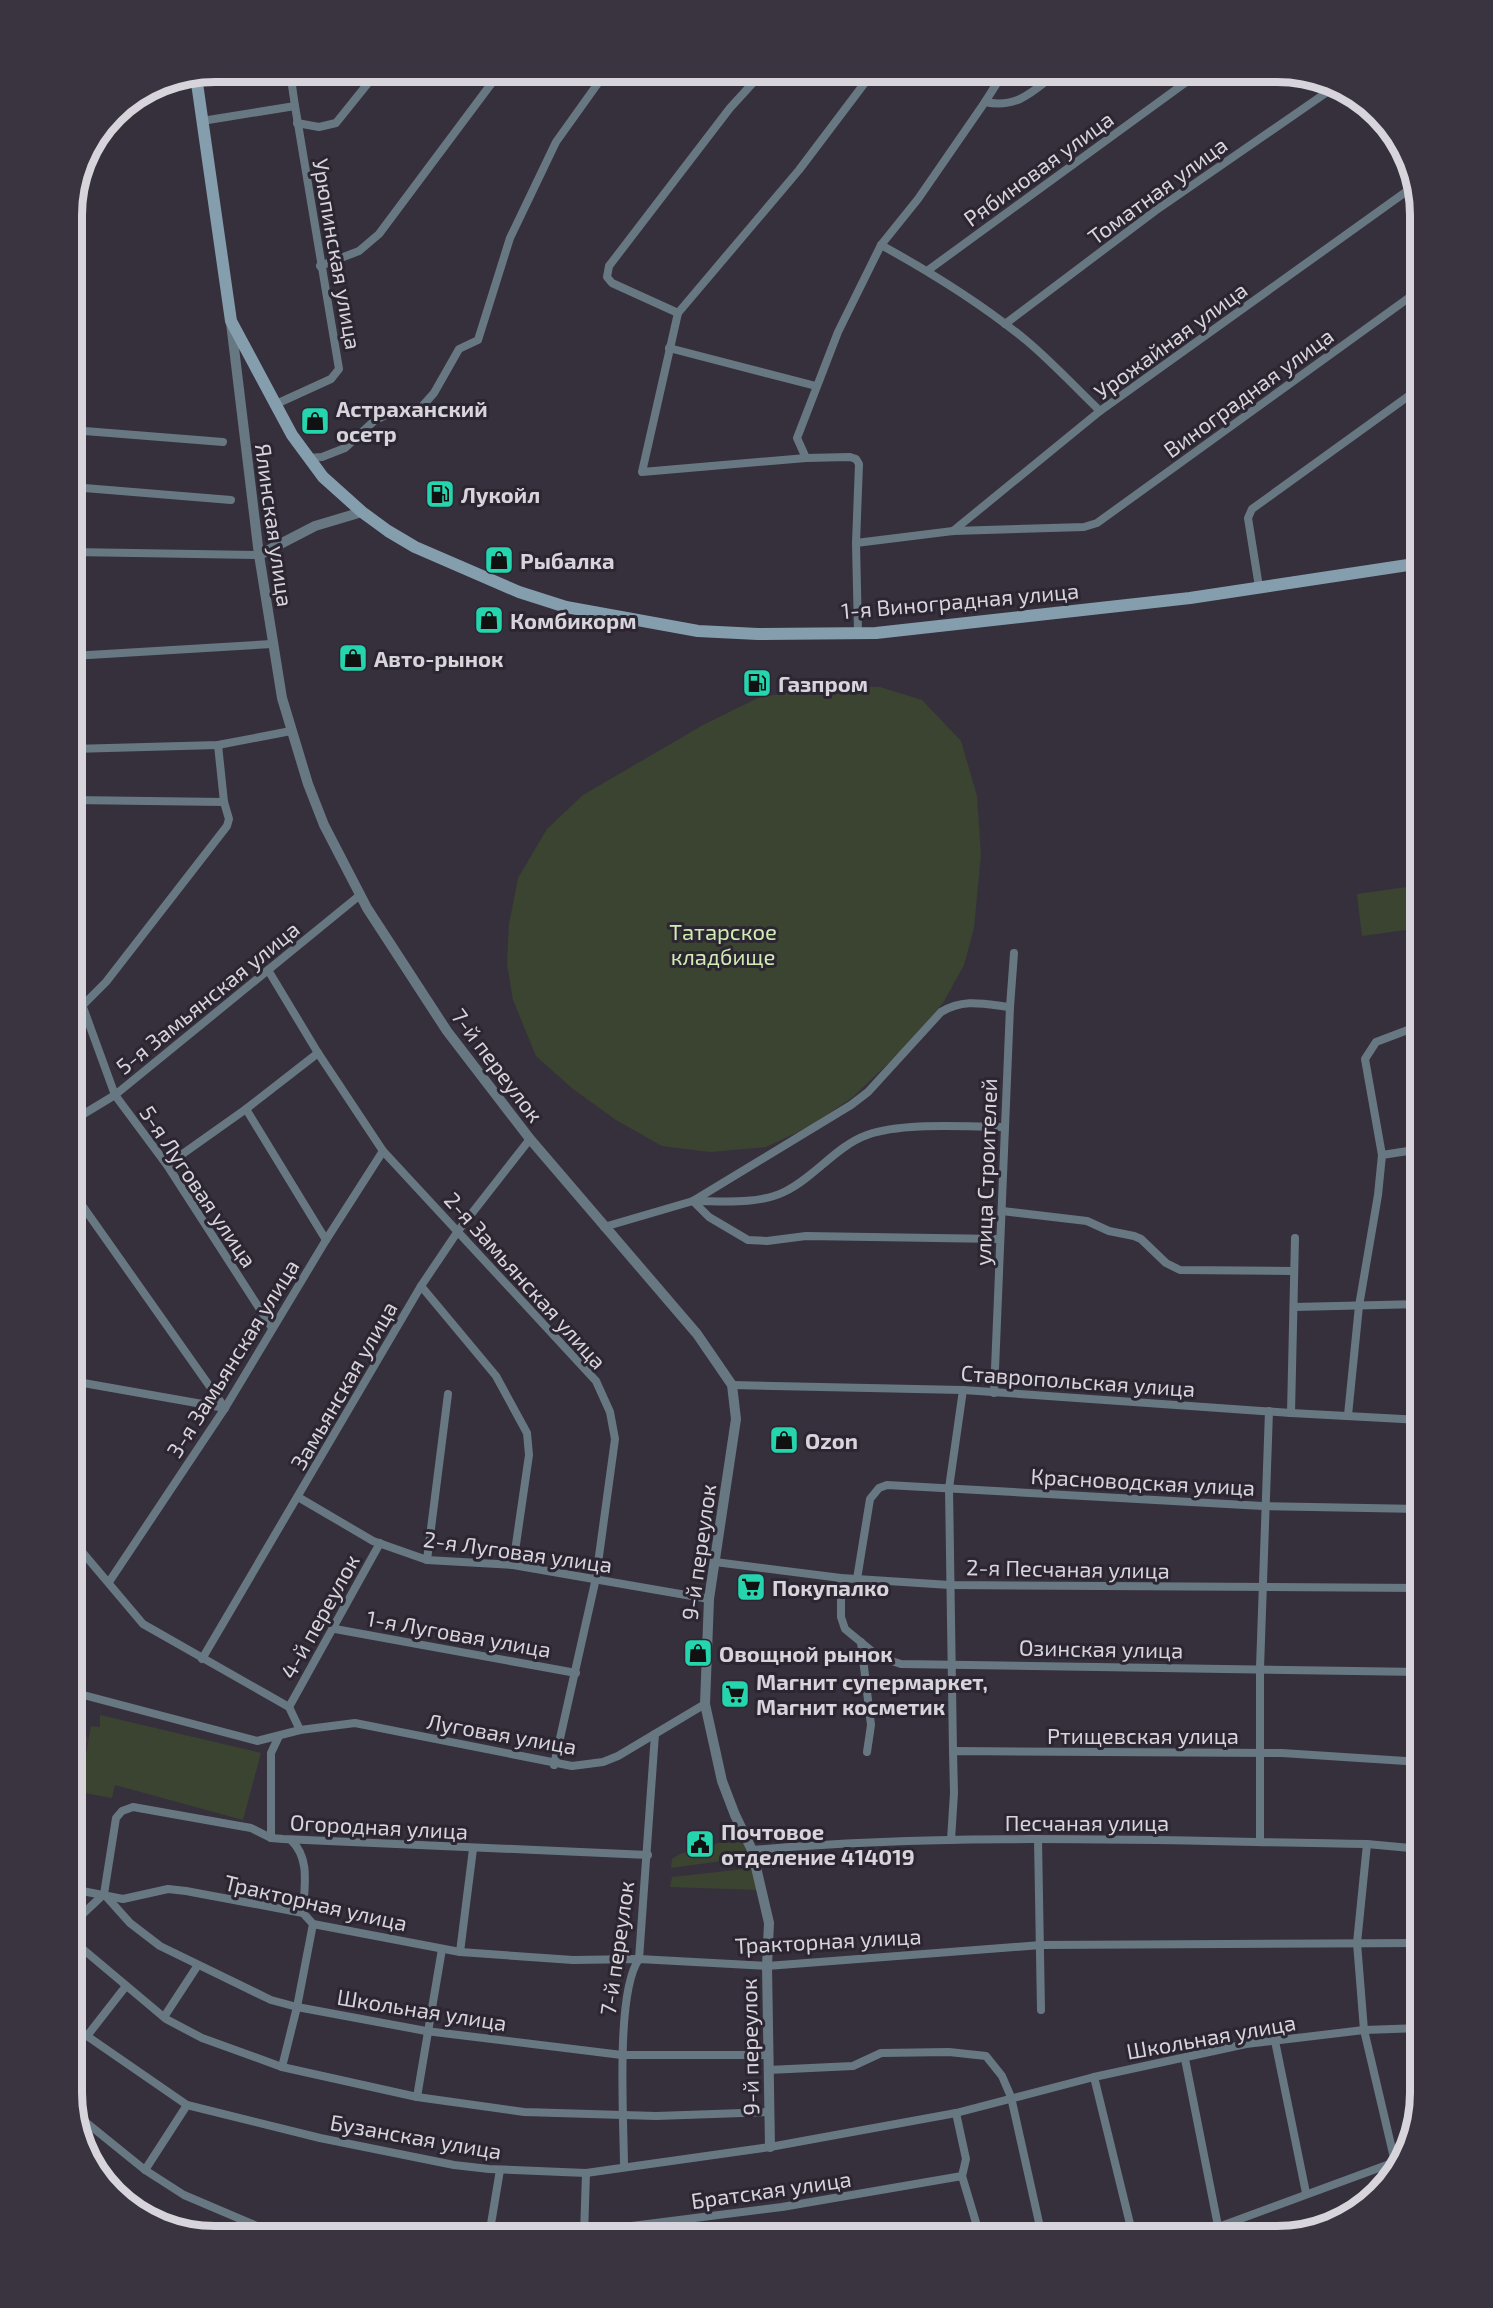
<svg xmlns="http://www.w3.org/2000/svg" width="1493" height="2308" font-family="'Exo 2',sans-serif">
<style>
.education{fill:#46353f}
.green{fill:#3a4430}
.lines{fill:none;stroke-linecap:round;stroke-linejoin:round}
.minor{stroke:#687882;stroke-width:8}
.tertiary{stroke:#687882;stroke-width:10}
.secondary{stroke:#859eae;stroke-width:12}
.labels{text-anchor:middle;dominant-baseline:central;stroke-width:6;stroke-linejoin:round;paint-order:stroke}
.street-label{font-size:22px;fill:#d7d4db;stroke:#2c2632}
.poi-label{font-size:22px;font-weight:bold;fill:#d7d4db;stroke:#2c2632;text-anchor:start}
.park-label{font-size:22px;fill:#d0ecb1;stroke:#2c2632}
.rim{fill:none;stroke:#d7d4db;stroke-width:8}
</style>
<rect width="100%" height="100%" fill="#36303c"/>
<polygon class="education" points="72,1709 88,1739 76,1794 72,1794"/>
<g class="green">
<polygon points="824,686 880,687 922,700 961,741 977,796 981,854 974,928 964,965 943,1003 901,1051 853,1097 807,1128 766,1147 710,1152 662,1146 616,1120 573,1089 536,1056 513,1000 507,964 509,924 518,878 547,829 583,795 703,725 758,698"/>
<polygon points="1421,885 1421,928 1362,936 1357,894"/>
<polygon points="100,1715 261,1753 243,1820 115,1785 112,1798 79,1792 91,1726 100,1727"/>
<polygon points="746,1835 751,1857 671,1868 672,1859 680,1854"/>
<polygon points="753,1868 759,1890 670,1887 672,1877"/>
</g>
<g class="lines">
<g class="minor">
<polyline points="985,102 1004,72"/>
<polyline points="202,121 295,106 290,72"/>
<polyline points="297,123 319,127 336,123 377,72"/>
<polyline points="72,223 79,223"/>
<path d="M881,245C932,273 982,304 1027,341C1053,363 1076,388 1100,411"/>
<polyline points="320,266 359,251 379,234 500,72"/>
<polyline points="927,271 1200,72"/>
<polyline points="678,313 612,283 607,277 609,266 730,108 763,72"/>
<polyline points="1005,324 1155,211 1333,88"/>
<polyline points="669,348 816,386"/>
<polyline points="274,405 331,379 339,369 295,106"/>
<polyline points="72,430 223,442"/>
<polyline points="308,458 322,457 345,448 374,421 386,415 418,411 434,393 459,349 478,340 510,238 556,142 606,72"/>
<polyline points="806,458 642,472 678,313 799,170 873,72"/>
<polyline points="72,487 231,500"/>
<polyline points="953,531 1100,411 1414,186"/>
<polyline points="856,543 953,531 1084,527 1097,523 1421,289"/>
<polyline points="72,552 259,555"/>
<polyline points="1259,587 1248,518 1252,509 1421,387"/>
<path d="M858,633L856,543L859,464L856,459L850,457L806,458L797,438L838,332L881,245L918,199L985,102C1018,109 1033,91 1058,72"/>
<polyline points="72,656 272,644"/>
<polyline points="72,749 218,745 291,731"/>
<polyline points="72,800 224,802 218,745"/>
<polyline points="268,970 318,1053 383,1151 596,1381 610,1412 615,1439 596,1578 554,1765"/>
<polyline points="72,977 115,1095 167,1165 272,1328"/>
<polyline points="72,1011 82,1006 106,982 227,826 229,819 224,802"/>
<polyline points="246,1109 326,1240"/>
<polyline points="72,1121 115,1095 360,895"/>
<polyline points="1382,1155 1421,1149"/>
<polyline points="167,1165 246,1109 318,1053"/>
<polyline points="72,1191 225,1408"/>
<path d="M693,1201C721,1201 757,1205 784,1192C814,1178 836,1146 867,1135C903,1122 966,1127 1005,1127"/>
<polyline points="693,1201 709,1217 748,1240 767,1241 806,1236 1000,1239"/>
<polyline points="1002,1211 1087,1221 1109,1231 1134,1236 1141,1239 1166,1263 1180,1270 1293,1271"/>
<path d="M604,1227L693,1201L851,1105L868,1092L941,1012C964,998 984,1004 1010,1007"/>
<polyline points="421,1286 496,1376 527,1433 529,1455 513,1565"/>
<polyline points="1294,1307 1421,1304"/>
<polyline points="72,1381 225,1408"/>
<polyline points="732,1385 963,1390 1291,1413 1421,1420"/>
<polyline points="994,1393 1010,1007 1014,953"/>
<polyline points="1291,1413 1295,1238"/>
<polyline points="1348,1415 1359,1306 1378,1195 1382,1155 1365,1059 1376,1042 1421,1025"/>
<polyline points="298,1497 373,1541 427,1560 513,1565 709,1599"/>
<polyline points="72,1545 78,1547 143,1624 289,1707 300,1730"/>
<polyline points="427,1560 448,1394"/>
<polyline points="715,1562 841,1578 950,1585 1421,1588"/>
<polyline points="841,1578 841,1617 845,1629 879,1657 901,1664 1421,1672"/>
<polyline points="857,1579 870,1499 879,1488 887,1485 1263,1506 1421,1509"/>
<polyline points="72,1580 78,1547 72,1535"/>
<polyline points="109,1582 225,1408 326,1240 383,1151"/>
<polyline points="335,1629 576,1673"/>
<polyline points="861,1642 871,1725 867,1752"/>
<polyline points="202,1659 421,1286 458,1231 530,1139"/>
<polyline points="72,1692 257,1741 300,1730 355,1723 572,1766 603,1762 618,1756 705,1704"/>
<polyline points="289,1707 380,1543"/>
<polyline points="953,1751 949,1488 963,1390"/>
<polyline points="271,1838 271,1753 279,1736"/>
<polyline points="1038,1839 1041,2010"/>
<path d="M291,1840C311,1859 304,1887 303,1913"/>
<polyline points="951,1840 954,1793 953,1751 1282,1753 1421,1762"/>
<polyline points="1260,1842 1260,1668 1269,1411"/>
<polyline points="1367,1844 1357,1943 1364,2030 1395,2162"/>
<path d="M752,1850C956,1832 1162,1841 1367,1844L1421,1849"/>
<polyline points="72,1889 123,1899 168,1889 186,1891 303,1913 313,1924 460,1952 573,1960 639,1959 767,1966 1041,1945 1421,1943"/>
<polyline points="104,1894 130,1923 160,1946 271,2000 297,2007 426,2031 622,2055 768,2055"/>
<polyline points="72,1924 104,1894 116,1818 122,1811 133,1807 251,1828 271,1838 283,1839 648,1855"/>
<polyline points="72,1940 166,2019 202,2038 282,2067 417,2097 524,2112 656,2116 769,2112"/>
<polyline points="460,1952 473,1849"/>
<polyline points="164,2017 198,1965"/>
<polyline points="72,2028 77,2033 87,2036 187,2105 320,2138 454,2165 489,2169 586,2173 770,2147 956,2113 1094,2077 1246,2044 1364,2030 1421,2028"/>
<polyline points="87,2036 126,1986"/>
<polyline points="1275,2041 1306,2193"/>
<polyline points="1185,2059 1218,2226"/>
<polyline points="282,2067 297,2007 313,1924"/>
<polyline points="768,2070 853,2066 881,2053 949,2052 986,2056 1002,2076 1011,2097 1042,2236"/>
<polyline points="1094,2077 1133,2236"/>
<polyline points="417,2097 442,1949"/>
<polyline points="956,2113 966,2159 962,2176 980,2236"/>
<polyline points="77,2115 145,2170 184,2195 264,2229 297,2236"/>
<path d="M624,2167C624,2122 615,1993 639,1959L655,1734"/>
<polyline points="145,2170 187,2105"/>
<polyline points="584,2232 782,2207 962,2176"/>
<polyline points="584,2235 586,2173"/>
<polyline points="489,2236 500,2170"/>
<polyline points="1194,2236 1395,2162"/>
</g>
<g class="tertiary">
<polyline points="231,323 259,555 282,698 308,784 324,825 367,908 447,1031 530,1139 697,1334 732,1385 736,1419 709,1599 705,1704 722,1781 735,1815 752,1850 769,1923 767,1966 770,2147"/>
<polyline points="259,555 315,526 362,512"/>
</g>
<polyline class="secondary" points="196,76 231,321 292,435 323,477 362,512 388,531 415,547 519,592 566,607 698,631 758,634 876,633 1190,598 1421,563"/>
</g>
<defs>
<g id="shop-square" transform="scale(1.5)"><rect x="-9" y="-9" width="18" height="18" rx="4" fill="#24d5ae" stroke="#2c2632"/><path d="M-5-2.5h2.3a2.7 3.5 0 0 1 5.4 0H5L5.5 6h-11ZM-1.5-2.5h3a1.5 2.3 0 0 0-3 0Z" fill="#111"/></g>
<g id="fuel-square" transform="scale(1.5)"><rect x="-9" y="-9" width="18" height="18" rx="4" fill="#24d5ae" stroke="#2c2632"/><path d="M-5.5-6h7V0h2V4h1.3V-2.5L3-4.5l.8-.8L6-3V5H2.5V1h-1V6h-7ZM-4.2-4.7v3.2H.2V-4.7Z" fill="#111"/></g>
<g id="supermarket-square" transform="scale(1.5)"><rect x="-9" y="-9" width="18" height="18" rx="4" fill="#24d5ae" stroke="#2c2632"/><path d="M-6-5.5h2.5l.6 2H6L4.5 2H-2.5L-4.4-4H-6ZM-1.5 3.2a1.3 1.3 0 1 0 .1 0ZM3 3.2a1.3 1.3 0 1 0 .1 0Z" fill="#111"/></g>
<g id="civic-square" transform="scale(1.5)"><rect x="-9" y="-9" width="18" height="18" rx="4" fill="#24d5ae" stroke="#2c2632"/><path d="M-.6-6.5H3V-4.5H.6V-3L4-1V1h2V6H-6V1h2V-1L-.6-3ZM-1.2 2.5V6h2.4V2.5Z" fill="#111"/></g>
</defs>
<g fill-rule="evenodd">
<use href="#shop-square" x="315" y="421"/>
<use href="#fuel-square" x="440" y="494"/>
<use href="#shop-square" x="499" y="560"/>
<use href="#shop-square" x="489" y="620"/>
<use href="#shop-square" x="353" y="658"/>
<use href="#fuel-square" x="757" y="683"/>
<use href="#shop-square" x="784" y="1440"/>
<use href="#supermarket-square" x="751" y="1587"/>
<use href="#shop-square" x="698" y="1653"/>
<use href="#supermarket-square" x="735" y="1694"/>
<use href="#civic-square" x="700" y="1844"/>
</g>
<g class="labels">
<g class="street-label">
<text transform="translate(1038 168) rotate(-36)">Рябиновая улица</text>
<text transform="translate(1157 190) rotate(-36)">Томатная улица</text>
<text transform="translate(338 254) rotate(80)">Урюпинская улица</text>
<text transform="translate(1170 340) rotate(-36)">Урожайная улица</text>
<text transform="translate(1248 392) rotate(-36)">Виноградная улица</text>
<text transform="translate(275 525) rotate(82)">Ялинская улица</text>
<text transform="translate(960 600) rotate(-5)">1-я Виноградная улица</text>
<text transform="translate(207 997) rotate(-39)">5-я Замьянская улица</text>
<text transform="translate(498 1065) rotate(53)">7-й переулок</text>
<text transform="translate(985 1172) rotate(-88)">улица Строителей</text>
<text transform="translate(199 1186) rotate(56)">5-я Луговая улица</text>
<text transform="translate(526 1280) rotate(48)">2-я Замьянская улица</text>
<text transform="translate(232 1358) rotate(-58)">3-я Замьянская улица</text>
<text transform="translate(1078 1380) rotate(4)">Ставропольская улица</text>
<text transform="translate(343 1385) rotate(-60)">Замьянская улица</text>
<text transform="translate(1143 1481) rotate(3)">Красноводская улица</text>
<text transform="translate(518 1551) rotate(8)">2-я Луговая улица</text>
<text transform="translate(698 1552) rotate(-82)">9-й переулок</text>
<text transform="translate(1068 1568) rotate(1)">2-я Песчаная улица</text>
<text transform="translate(319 1616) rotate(-61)">4-й переулок</text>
<text transform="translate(459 1633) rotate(10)">1-я Луговая улица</text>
<text transform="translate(1101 1648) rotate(1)">Озинская улица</text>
<text transform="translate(502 1733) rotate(10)">Луговая улица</text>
<text x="1143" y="1735">Ртищевская улица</text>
<text x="1087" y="1822">Песчаная улица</text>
<text transform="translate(379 1826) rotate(3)">Огородная улица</text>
<text transform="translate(316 1902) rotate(13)">Тракторная улица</text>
<text transform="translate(828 1940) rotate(-3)">Тракторная улица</text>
<text transform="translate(616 1948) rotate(-82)">7-й переулок</text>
<text transform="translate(422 2009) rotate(9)">Школьная улица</text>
<text transform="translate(1211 2036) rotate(-10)">Школьная улица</text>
<text transform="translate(749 2047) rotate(-91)">9-й переулок</text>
<text transform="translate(416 2136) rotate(10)">Бузанская улица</text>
<text transform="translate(771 2189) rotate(-8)">Братская улица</text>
</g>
<g class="poi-label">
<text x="336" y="408">Астраханский<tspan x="336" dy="25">осетр</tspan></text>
<text x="461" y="494">Лукойл</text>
<text x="520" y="560">Рыбалка</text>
<text x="510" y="620">Комбикорм</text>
<text x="374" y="658">Авто-рынок</text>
<text x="778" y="683">Газпром</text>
<text x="805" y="1440">Ozon</text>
<text x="772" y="1587">Покупалко</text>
<text x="719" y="1653">Овощной рынок</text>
<text x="756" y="1681">Магнит супермаркет,<tspan x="756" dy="25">Магнит косметик</tspan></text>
<text x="721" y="1831">Почтовое<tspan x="721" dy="25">отделение 414019</tspan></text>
</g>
<g class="park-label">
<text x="723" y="931">Татарское<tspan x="723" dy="25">кладбище</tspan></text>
</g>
</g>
<path d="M0 0H1493V2308H0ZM215 82H1277A133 133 0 0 1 1410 215V2093A133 133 0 0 1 1277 2226H215A133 133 0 0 1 82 2093V215A133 133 0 0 1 215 82Z" fill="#3a3440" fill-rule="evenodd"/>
<path class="rim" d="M215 82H1277A133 133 0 0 1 1410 215V2093A133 133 0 0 1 1277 2226H215A133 133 0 0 1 82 2093V215A133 133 0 0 1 215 82Z"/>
</svg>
